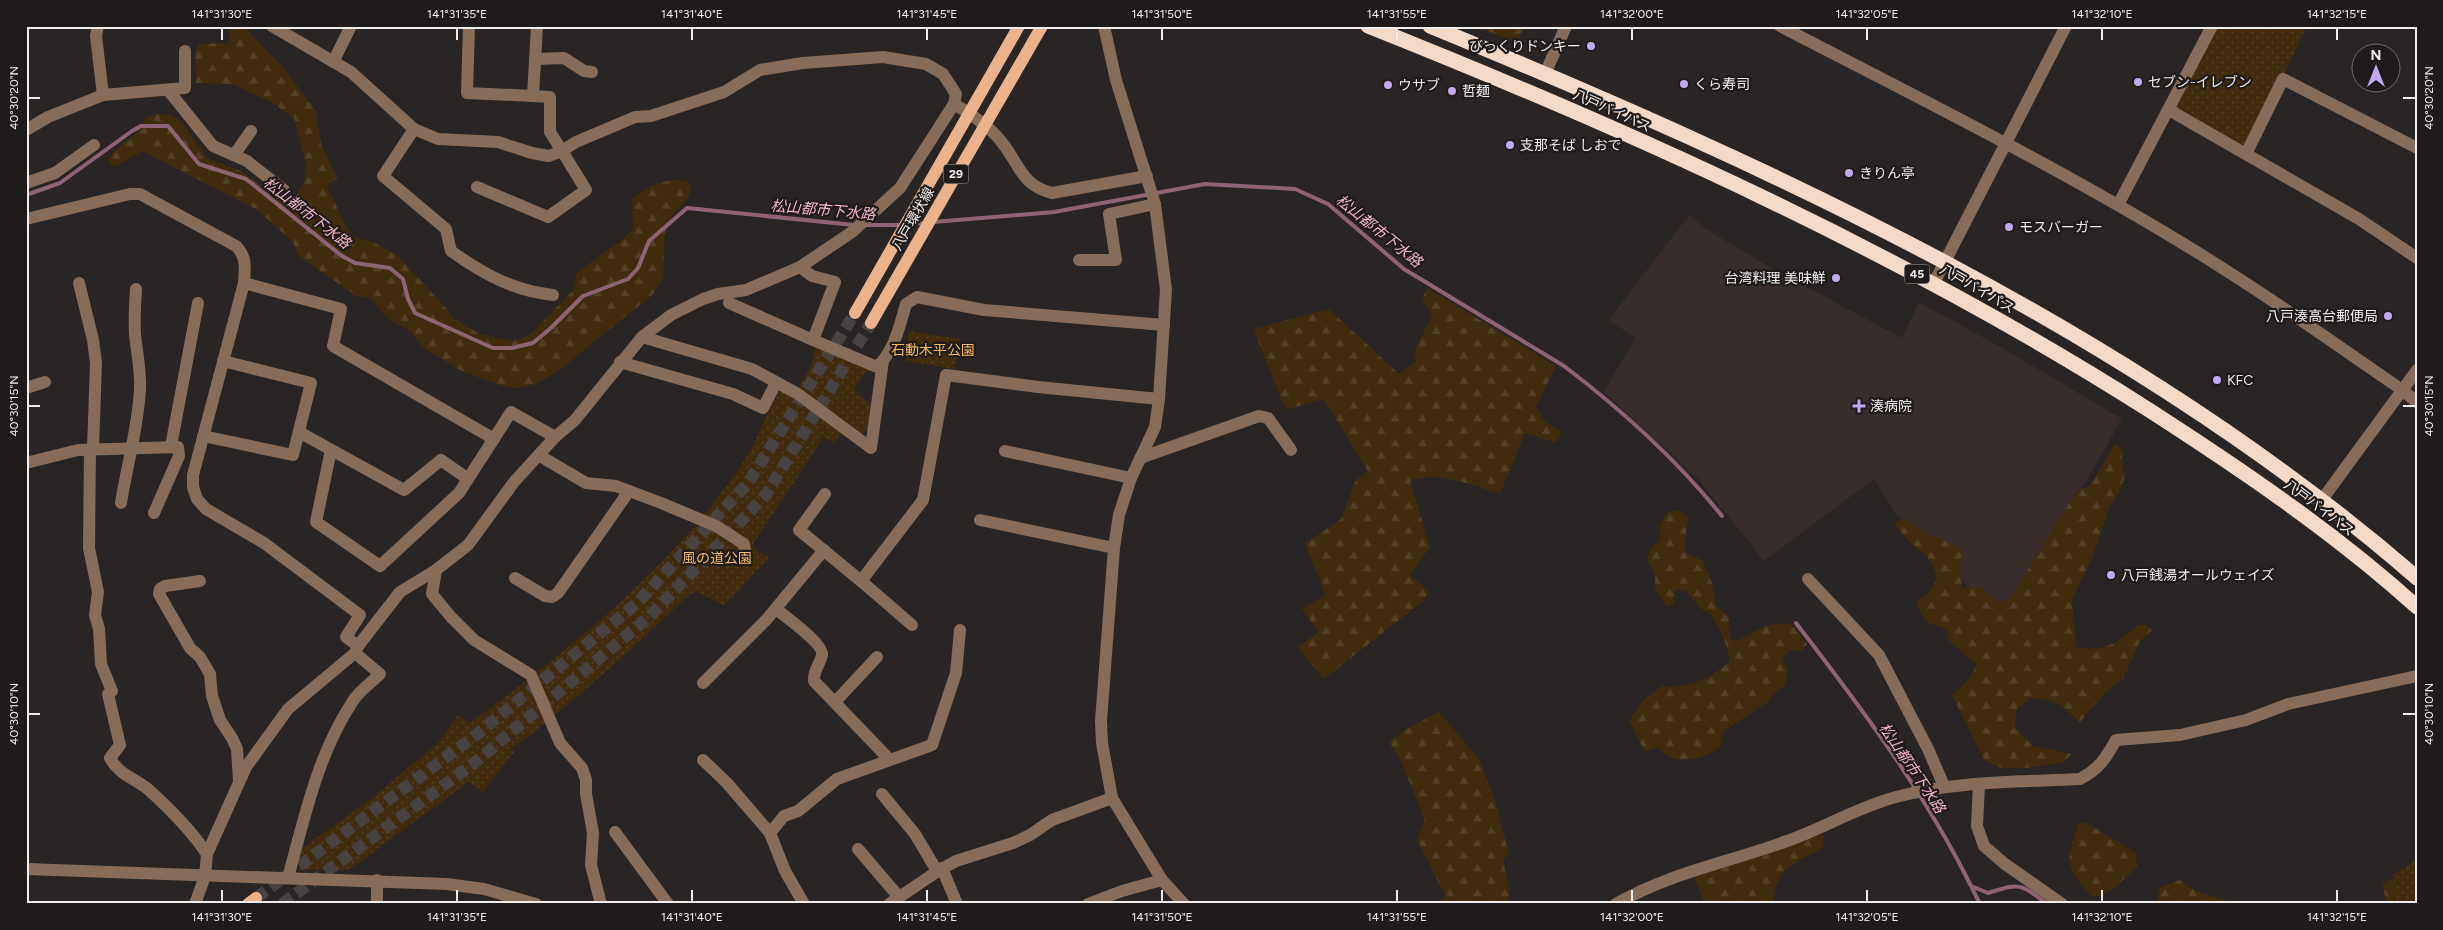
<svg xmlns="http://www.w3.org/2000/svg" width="2443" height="930" font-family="Figtree,'Noto Sans JP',sans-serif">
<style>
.built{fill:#372e2b}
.forest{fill:url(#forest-firs)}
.park{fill:url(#park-dots)}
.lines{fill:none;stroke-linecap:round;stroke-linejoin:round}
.stream{stroke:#906275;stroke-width:4}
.major-tunnel{stroke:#464342;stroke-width:12;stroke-dasharray:12 6;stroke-linecap:butt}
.minor{stroke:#876c5a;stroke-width:12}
.major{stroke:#ebb28c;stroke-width:12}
.highway{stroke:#f5d9c7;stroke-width:15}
.ticks{fill:none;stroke:#f0eded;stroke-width:2}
.poi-dot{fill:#c0a8f3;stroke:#1e1b1a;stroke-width:2}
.labels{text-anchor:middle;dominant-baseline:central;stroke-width:4.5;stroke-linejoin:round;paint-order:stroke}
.shield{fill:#1e1b1a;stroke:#b1aeae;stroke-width:1}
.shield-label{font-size:12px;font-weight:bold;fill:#f0eded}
.poi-label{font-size:14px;fill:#f0eded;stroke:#1e1b1a;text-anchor:start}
.street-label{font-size:14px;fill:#f0eded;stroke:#1e1b1a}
.park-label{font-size:14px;fill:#fbbb62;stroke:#1e1b1a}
.water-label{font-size:15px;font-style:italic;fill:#f3b5ca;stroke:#1e1b1a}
.neatline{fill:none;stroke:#f0eded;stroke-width:2}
.ticks-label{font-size:12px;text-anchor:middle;fill:#f0eded}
</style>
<defs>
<pattern id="forest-firs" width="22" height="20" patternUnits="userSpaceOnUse" patternTransform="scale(1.25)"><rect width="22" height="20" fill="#402b0d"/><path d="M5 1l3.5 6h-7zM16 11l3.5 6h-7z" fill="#534025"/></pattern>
<pattern id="park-dots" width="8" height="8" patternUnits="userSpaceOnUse" patternTransform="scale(1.25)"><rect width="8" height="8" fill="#402b0d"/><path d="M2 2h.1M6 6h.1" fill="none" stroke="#534025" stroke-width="1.8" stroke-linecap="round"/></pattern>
</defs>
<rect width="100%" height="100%" fill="#282524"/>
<polygon class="built" points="1689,215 1706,229 1773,269 1902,338 1919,302 2006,350 2122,419 2004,622 1894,512 1874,479 1764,561 1699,480 1604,392 1635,338 1609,320"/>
<g class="forest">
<path d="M230,26H243L283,67L316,111L321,144L337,178L327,187L351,236L373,242L398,256L447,309L453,318L480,334L513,341L530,335L573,290L577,272L621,241L633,229L632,200C643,187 671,175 688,182L691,191L686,200L674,212L665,233L663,279L652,295L557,372L536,384L517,388L506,387L463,372L424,348L411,332L386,317L371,298L356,296L299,256L293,242L256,209L142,151L117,166L111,165L108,160L113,152L136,133L147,117L157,114L171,115L182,122L207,158L241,171L284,203L292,204L305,179L306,163L294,118L269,101L232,84L196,83L195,52L199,44L229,43Z"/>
<polygon points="1475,26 1524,26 1524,27 1517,43"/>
<path d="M1427,288L1556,366L1536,407L1545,422L1562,432L1556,443L1525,433L1500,494C1472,485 1438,470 1410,481L1430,547L1410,575L1429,592L1422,602L1324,679L1297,647L1319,632L1302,609L1326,595L1305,544L1341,519L1356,480L1368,471L1324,399L1286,410L1253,329L1329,309L1399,374L1416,362L1414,353L1432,315L1422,299Z"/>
<path d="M2115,444L2122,448L2123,468L2126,475L2118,494L2110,506L2092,558L2072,600L2076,647C2106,652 2115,644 2138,625H2146L2152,630L2139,643L2123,679L2105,693L2080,722C2062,706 2056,699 2031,698L2016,710L2015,728L2033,746L2072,754L2062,763L2025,768H2001L1984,760L1952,695L1968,680L1977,665L1948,640L1947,629L1926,622L1916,602L1928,594L1937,579L1931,561L1910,542L1894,524L1904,518L1928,535L1946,541L1962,550L1960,569L1962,587L1980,588L1998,602L2010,599L2076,492L2091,485Z"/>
<path d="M1678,510L1688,517C1685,530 1687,539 1685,552L1703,561L1714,588L1715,604L1729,617L1730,639L1738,641C1755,630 1771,621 1791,624L1807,644L1802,651L1791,650L1782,659L1788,672L1785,685L1770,697L1772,699L1724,731L1720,747C1707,756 1687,764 1670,757C1666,756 1661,750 1658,747L1645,752L1629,721L1643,700L1662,686C1687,689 1713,678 1731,660L1723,636L1711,614L1700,608L1686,591L1675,589L1674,603L1667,607L1655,588V575L1647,559L1651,547L1660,541V526L1666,513Z"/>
<polygon points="1439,712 1479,759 1495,801 1509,854 1503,860 1510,892 1506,904 1434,904 1446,897 1417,839 1425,820 1400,759 1389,742 1410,727"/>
<path d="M2085,822L2136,853L2137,866C2123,881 2112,893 2092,897C2065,867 2065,862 2078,824Z"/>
<path d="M1818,833L1824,836L1823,847C1796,864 1775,866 1773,904H1705L1694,877Z"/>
<polygon points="2417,865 2417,904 2387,904 2382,884"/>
<polygon points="2179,880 2198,892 2229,901 2227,904 2157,904 2159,888"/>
</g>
<g class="park">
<polygon points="2212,26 2307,26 2246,154 2169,110"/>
<polygon points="909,331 960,339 955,369 905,361"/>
<path d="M815,344L872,368L865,373L854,390L872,405L870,427L861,434L847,426L834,443L824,437L753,544L754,548L769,558L724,606L696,591L689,595C632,649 574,703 511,749L514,752L483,792L468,782L349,870H299L301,849L371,799L438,743L458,715L470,723C568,651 668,571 738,470C756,445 765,415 781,390L794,396L813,362Z"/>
<polygon points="2417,860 2417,904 2398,904 2393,875"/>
</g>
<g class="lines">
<g class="stream">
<polyline points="26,195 60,183 132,131 141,126 168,126 199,164 246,179 342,256 355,263 390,268 403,279 408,299 415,313 493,348 512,348 533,343 552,327 583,296 628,279 638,268 649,241 687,208 854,225"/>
<path d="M933,222L1054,212L1205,184L1295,189L1328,204L1404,269L1564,366C1622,410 1677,460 1722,516"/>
<polyline points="908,224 926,223"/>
<polyline points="863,225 901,225"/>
<path d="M1796,623C1860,706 1924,791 1971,886L1988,893C2020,883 2020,883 2047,904"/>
<polyline points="1972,888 1980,904"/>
</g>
<g class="major-tunnel">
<polyline points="256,898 476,735 638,602 748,483 855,313"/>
<polyline points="282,904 473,764 650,616 765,496 871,323"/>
</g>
<g class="minor">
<polyline points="98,26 96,36 103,95"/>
<polyline points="272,26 351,72 414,129 438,139 498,142 532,153 549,156 562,151 586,190 548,217 477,187"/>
<polyline points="469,26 467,93 533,96"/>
<path d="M537,26L533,96L550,97V132L562,151L576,142L635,117L651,116L724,92L760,70L803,63L883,57L926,64L943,74L956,94L954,104C971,114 988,125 1000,140C1019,162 1020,185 1052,193L1147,176"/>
<polyline points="1104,26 1116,80 1155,204 1166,290 1159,399 1155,427 1131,478 1119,515 1114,548 1101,721 1102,743 1112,798 1162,880 1184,904"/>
<path d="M1780,26C1915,96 2052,164 2182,243C2258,289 2330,340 2402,390L2417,402"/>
<polyline points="535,59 564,58 584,71 592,72"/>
<polyline points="333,62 351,26"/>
<polyline points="1545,74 1566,26"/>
<polyline points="168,90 213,146 247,161 285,191"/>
<polyline points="2169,110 2359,219 2417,258"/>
<path d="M414,129L383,176L446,229L451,251C483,274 514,291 553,295"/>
<polyline points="26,130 48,117 103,95 185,88 185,51"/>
<polyline points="2246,154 2283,79 2417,148"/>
<polyline points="234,155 251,131"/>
<polyline points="26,183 55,173 94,145"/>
<polyline points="2118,205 2212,26"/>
<path d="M26,219L130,194H140L236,246C247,257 245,268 244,283L193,475V487L197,499L206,509L264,543L360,615L346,637L358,646"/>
<polyline points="1079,260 1116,260 1109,214 1155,204"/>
<path d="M800,267L812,276L835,282L813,340L877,367C895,350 899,327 906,304L917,297L984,310L1164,325"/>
<polyline points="79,283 93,340 96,363 93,449"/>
<polyline points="244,283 341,309 333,346 494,439"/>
<polyline points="1934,283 2066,26"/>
<polyline points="729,303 813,340"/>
<polyline points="642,337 752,369 798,394 871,448 883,361"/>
<polyline points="620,362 733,394 763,408 776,383"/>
<polyline points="26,388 45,382"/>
<polyline points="299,432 404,490 441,460 468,479"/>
<polyline points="203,436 293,455 311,383 223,361"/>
<polyline points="171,446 198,303"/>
<path d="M90,449L89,548L98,592L95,615L99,629L101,664L112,691L108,694L120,745L110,758C119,775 135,778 149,790C170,809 191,830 207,854"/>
<polyline points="331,450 316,522 380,566 459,493 511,412 555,437"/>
<polyline points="1005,451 1131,478"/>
<polyline points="540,456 586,483 616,486 661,503 716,526 744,544 745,551"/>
<polyline points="1140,458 1259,416 1268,418 1291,450"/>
<polyline points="26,463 78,450 178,447 179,456 154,513"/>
<polyline points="825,494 799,530 861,581 923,500 946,375 1038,387 1159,399"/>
<polyline points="2321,501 2417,370"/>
<path d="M121,503C127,465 138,428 140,389C141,371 137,353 135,335C134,319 135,304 136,289"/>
<polyline points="980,520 1114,548"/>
<polyline points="436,570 432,594 451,617 474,640 531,675 560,743 582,768 586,780 586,794 593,833 591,865 601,904"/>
<polyline points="515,578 545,596 552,597 558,593 629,491"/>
<polyline points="1808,579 1879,655 1928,749 1944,786"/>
<polyline points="200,581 165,586 160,589 159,594 190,648 200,657 210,674 212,696 220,720 232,738 237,749 239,781"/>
<polyline points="861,581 912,625"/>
<path d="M776,609C786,617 824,644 822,655C820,665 813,670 814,681L889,759"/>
<polyline points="703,683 767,619 824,550"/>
<polyline points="835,702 877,657"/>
<polyline points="703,760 727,783 770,833 785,871 804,904"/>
<polyline points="1979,784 1977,826 1984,846 2005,864 2062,904"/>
<polyline points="882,794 915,834 937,871"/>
<polyline points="615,832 668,904"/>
<polyline points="770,833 784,816 798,811 837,779 932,745 956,673 960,630"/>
<polyline points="858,849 899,897"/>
<polyline points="942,868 957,904"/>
<polyline points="26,869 447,884 484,889 536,904"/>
<path d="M288,878C304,819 318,753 353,701C359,691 371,683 380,674L355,653"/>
<polyline points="377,880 377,904"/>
<polyline points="195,904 205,876 207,854 246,767 288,709 355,653 358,646 400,592 436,570 468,545 514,482 555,437 575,420 642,337 671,315 703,299 718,294 746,290 800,267 852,232 900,188 954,104"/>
<polyline points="889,904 938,871 956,861 1013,843 1030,835 1052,820 1112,798"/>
<polyline points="1088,904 1122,891 1162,880"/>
<path d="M1616,904C1669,873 1730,862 1787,841C1824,828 1858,807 1896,797C1956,781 2018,782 2080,779C2099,769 2106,758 2116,740L2180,735L2246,720L2288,704L2417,676"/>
</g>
<g class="major">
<polyline points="855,313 1019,26"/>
<polyline points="871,323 1042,26"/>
<polyline points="248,904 256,898"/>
</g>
<g class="highway">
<path d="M1368,26C1637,133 1904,254 2149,410C2242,470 2335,533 2417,607"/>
<path d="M1430,26C1773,167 2135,333 2417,578"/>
</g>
</g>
<path class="ticks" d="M222,28V40M457,28V40M692,28V40M927,28V40M1162,28V40M1397,28V40M1632,28V40M1867,28V40M2102,28V40M2337,28V40M28,98H40M2403,98H2416M28,406H40M2403,406H2416M28,714H40M2403,714H2416M222,890V902M457,890V902M692,890V902M927,890V902M1162,890V902M1397,890V902M1632,890V902M1867,890V902M2102,890V902M2337,890V902"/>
<g class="poi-dot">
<circle cx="1591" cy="46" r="5"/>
<circle cx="2138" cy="82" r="5"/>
<circle cx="1684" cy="84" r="5"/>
<circle cx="1388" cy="85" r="5"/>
<circle cx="1452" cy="91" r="5"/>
<circle cx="1510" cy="145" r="5"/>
<circle cx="1849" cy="173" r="5"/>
<circle cx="2009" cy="227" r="5"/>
<circle cx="1836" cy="278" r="5"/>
<circle cx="2388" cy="316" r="5"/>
<circle cx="2217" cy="380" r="5"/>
<path d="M1856.5 398.5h5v5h5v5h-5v5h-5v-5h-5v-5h5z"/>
<circle cx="2111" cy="575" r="5"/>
</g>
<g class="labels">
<g class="shield">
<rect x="943.5" y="164.5" width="25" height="19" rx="4"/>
<rect x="1904.5" y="264.5" width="25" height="19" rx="4"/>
</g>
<g class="shield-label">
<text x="956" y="174">29</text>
<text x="1917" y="274">45</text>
</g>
<g class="poi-label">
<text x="1581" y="46" text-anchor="end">びっくりドンキー</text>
<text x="2148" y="82">セブン-イレブン</text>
<text x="1694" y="84">くら寿司</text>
<text x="1398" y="85">ウサブ</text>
<text x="1462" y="91">哲麺</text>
<text x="1520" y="145">支那そば しおで</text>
<text x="1859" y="173">きりん亭</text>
<text x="2019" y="227">モスバーガー</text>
<text x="1826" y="278" text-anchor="end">台湾料理 美味鮮</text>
<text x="2378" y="316" text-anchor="end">八戸湊高台郵便局</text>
<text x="2227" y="380">KFC</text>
<text x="1870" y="406">湊病院</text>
<text x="2121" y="575">八戸銭湯オールウェイズ</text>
</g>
<g class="street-label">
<text transform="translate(1612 111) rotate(24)">八戸バイパス</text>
<text transform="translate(913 219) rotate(-60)">八戸環状線</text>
<text transform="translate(1977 289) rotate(30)">八戸バイパス</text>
<text transform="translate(2319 508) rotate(37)">八戸バイパス</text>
</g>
<g class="park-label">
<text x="933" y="350">石動木平公園</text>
<text x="717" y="558">風の道公園</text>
</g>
<g class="water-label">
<text transform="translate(823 210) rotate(5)">松山都市下水路</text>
<text transform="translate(307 213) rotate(38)">松山都市下水路</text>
<text transform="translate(1379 231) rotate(39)">松山都市下水路</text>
<text transform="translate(1912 768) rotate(56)">松山都市下水路</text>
</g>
</g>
<rect width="2443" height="930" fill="none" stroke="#1e1b1a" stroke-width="55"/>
<g transform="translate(2376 68)"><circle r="24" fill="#1e1b1a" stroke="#726f6e"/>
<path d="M0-4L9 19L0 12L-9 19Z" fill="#c0a8f3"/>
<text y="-8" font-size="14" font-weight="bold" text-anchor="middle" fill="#f0eded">N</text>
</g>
<rect x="28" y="28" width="2388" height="874" class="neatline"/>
<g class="ticks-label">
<text x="222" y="18">141°31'30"E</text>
<text x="457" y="18">141°31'35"E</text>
<text x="692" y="18">141°31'40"E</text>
<text x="927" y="18">141°31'45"E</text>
<text x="1162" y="18">141°31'50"E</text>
<text x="1397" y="18">141°31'55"E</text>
<text x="1632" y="18">141°32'00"E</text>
<text x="1867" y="18">141°32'05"E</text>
<text x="2102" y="18">141°32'10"E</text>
<text x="2337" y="18">141°32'15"E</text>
<text transform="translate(14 98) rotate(-90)" y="4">40°30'20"N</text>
<text transform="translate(2429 98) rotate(-90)" y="4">40°30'20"N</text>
<text transform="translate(14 406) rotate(-90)" y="4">40°30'15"N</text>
<text transform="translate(2429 406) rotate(-90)" y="4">40°30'15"N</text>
<text transform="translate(14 714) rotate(-90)" y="4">40°30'10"N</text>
<text transform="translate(2429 714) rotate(-90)" y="4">40°30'10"N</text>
<text x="222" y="921">141°31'30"E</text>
<text x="457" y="921">141°31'35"E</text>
<text x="692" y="921">141°31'40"E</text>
<text x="927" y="921">141°31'45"E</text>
<text x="1162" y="921">141°31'50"E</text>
<text x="1397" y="921">141°31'55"E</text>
<text x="1632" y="921">141°32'00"E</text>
<text x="1867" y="921">141°32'05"E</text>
<text x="2102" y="921">141°32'10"E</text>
<text x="2337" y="921">141°32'15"E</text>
</g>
</svg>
